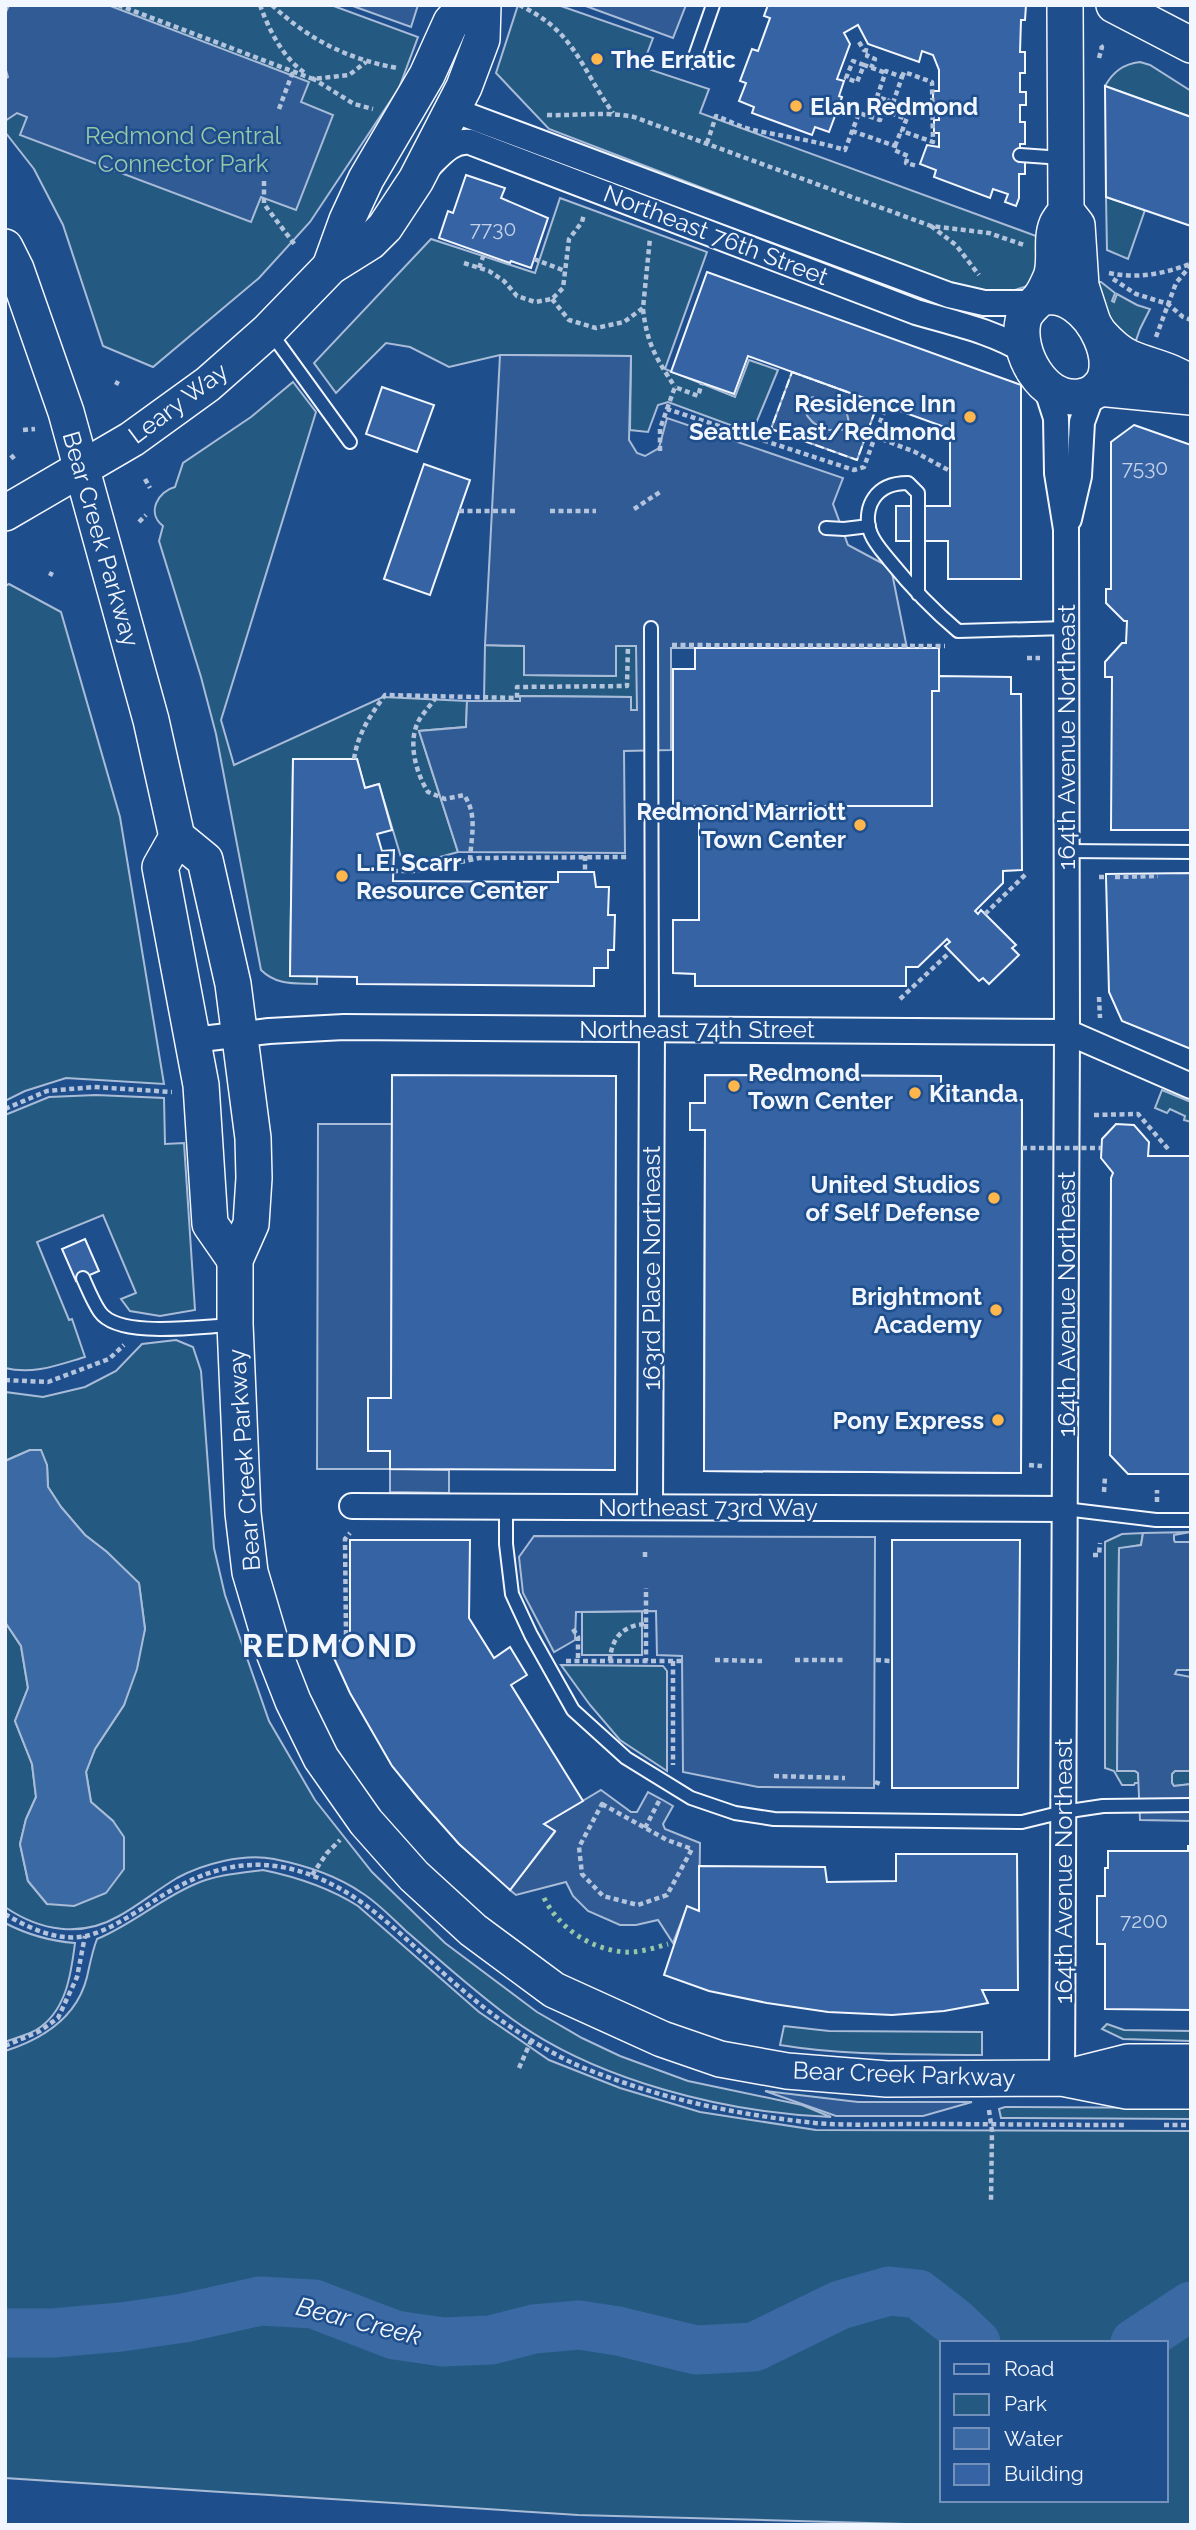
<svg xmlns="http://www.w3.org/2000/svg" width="1196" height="2530" font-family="Raleway,sans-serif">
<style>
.green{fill:#245a82;stroke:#a8bbd7;stroke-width:2;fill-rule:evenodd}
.parking{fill:#305b95;stroke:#a8bbd7;stroke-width:2;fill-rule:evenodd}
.water{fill:#3b69a3;stroke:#a8bbd7;stroke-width:2}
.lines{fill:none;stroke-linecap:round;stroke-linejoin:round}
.river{stroke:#3b69a3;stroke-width:49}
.building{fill:#3563a3;stroke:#f2f6ff;stroke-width:2}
.lane-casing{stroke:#f2f6ff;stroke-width:16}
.street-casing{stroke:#f2f6ff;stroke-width:28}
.secondary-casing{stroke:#f2f6ff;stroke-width:38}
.path{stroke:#b3c4dc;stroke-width:4.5;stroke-dasharray:5 3.5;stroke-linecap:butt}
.lane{stroke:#1f4e8c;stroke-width:12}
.street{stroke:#1f4e8c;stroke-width:24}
.secondary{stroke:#1f4e8c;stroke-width:35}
.path-bridge{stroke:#b3c4dc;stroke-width:4.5;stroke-dasharray:5 3.5;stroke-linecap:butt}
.hedge{stroke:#97c8a6;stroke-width:5;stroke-dasharray:3.5 5;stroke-linecap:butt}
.fence{stroke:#f2f6ff;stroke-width:2;stroke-dasharray:9 3.5;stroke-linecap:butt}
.poi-dot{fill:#ffb74d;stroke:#1f4e8c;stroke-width:2.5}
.labels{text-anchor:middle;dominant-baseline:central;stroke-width:5;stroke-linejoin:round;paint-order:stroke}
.number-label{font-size:21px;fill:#c3d1e8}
.poi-label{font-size:24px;font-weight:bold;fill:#f2f6ff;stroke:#1f4e8c;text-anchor:start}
.park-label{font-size:24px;fill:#97c8a6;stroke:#1f4e8c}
.street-label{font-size:24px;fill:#f2f6ff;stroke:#1f4e8c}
.water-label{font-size:26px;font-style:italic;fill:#f2f6ff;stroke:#1f4e8c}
.district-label{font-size:32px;font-weight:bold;letter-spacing:2px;fill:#f2f6ff;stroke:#1f4e8c}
</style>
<rect width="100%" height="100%" fill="#1f4e8c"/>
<g class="green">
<polygon points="5,5 331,5 418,37 399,88 310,222 259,278 153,367 103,346 63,225 34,169 5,132"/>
<polygon points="518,5 558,5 653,38 642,67 709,89 700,113 1047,240 1031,285 1005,293 973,292 549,129 496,73"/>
<path d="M1140,62L1150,65L1191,91V117L1105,86C1113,72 1123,64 1140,62Z"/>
<polygon points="1106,197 1145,210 1128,259 1107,250"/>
<polygon points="560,198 707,252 665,369 735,397 749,360 778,370 752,433 668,402 658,405 648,432 630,430 631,356 500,355 449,367 410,347 386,343 336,393 314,363 431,239 535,273"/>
<polygon points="1094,282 1101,282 1115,293 1112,301 1114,302 1117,294 1137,305 1150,309 1140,329 1133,349 1108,320"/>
<path d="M293,382L316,412L221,720L234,765L383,697L467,701L466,727L419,731L458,852L429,860L403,864L379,784L365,788L357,759H293L290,975L317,976V984C296,983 277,986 261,970L216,734L201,677L159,541L163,526C146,513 158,491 175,487L183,463L251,417Z"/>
<polygon points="9,584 61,612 120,817 164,1084 66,1078 25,1091 5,1101 5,586"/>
<polygon points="485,645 524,646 525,675 616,676 616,646 637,646 637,710 631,710 631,697 521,696 520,701 484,701"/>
<polygon points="1162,1090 1191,1102 1191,1122 1184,1120 1185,1116 1170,1109 1167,1113 1155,1108"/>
<path d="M96,1095L164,1098L165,1144L184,1143L195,1310L160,1316L130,1311L121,1299L136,1293L103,1215L37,1242L69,1320L72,1319L85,1357C58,1365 33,1375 5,1368V1115L49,1097Z"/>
<path d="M176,1340L193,1347L201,1371L214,1548L225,1595L269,1721L315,1800L372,1872L445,1943L537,2012L582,2038L620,2056L688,2081L802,2105L831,2117C727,2113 597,2081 512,2019C475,1992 441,1961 406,1931C392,1918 378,1903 362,1893C336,1875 304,1865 274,1859C243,1853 203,1864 177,1878C157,1890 139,1905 119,1916C81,1938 40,1931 5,1907V1622L21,1646L28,1688L15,1721L32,1764L36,1797L26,1819L20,1844L28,1881L47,1904L113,1821L91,1802L86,1772L95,1749L124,1705L145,1629L139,1584L107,1552L85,1535L61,1507L48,1487L47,1465L30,1450L5,1461V1392L43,1397L85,1387L116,1371L142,1344Z"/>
<polygon points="1143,1533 1141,1545 1119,1549 1117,1770 1135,1771 1138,1773 1139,1783 1135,1783 1134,1785 1122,1785 1114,1771 1105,1768 1105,1542 1122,1534"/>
<polygon points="642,1611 642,1655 582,1655 582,1612"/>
<polygon points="561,1665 663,1666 667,1671 667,1771 620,1740 590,1705"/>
<polygon points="1174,1771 1191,1771 1191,1784 1174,1786 1172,1783 1172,1773"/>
<path d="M263,1870C297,1877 328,1887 358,1906L479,2012L549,2060L620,2088L700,2112L816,2130L1191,2131V2525H941L578,2515L5,2478V2051C43,2039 77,2017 87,1977C90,1964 92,1952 97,1939C131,1925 159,1900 193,1885C215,1875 239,1873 263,1870ZM942,2343H1166V2500H942Z"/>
<path d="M5,1923C28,1935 49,1941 75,1943C71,1975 66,2012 36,2030C27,2035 15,2038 5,2042Z"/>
<polygon points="1107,2024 1124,2030 1191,2031 1191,2041 1123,2039 1102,2029"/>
<path d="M784,2026L829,2031L982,2032V2055C914,2054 847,2056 780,2045Z"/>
<polygon points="1005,2107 1191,2108 1191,2119 1001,2118 999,2109"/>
</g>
<g class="parking">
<polygon points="9,5 108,5 309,82 301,102 333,115 296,210 261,197 251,222 20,135 27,117 17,113 5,121 5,79 8,77 5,67 5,14"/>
<polygon points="350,5 418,5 411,27"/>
<polygon points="583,5 686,5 673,38"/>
<polygon points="500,355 631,356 629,440 637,453 645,456 659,448 667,418 843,478 833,504 848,545 891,568 907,648 671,648 671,750 624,751 625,853 458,852 419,731 466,727 467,701 520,701 520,696 631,697 631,710 637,710 636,646 616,646 616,676 524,675 524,646 485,645"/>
<path d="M792,372L878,403L857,460L771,429ZM823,404L826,407H841L849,423L845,429L828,430Z"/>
<polygon points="318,1124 392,1124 391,1398 368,1398 368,1450 390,1451 390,1469 449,1470 449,1493 390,1492 390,1469 317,1469"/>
<polygon points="1191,1532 1174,1535 1174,1540 1175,1542 1191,1542 1191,1670 1177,1670 1175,1674 1191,1677 1191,1771 1175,1771 1172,1774 1172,1783 1174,1786 1191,1784 1191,1821 1140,1820 1138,1773 1135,1771 1117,1771 1119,1548 1141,1545 1143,1533"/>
<polygon points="534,1536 875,1537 874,1788 758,1787 683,1772 682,1656 657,1655 656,1611 576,1612 575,1640 554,1652 523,1593 519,1557"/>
<polygon points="601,1790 631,1812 637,1812 648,1792 661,1799 673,1806 663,1824 665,1829 700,1843 699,1911 687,1907 673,1943 658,1920 636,1925 620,1925 588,1911 573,1896 566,1882 516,1895 510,1890 555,1832 544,1824"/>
<polygon points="765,2091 858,2102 972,2102 923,2116 836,2116"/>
</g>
<g class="water">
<path d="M813,397L826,407L846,409L849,423L845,429C826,434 806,424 803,404L807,399Z"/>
<polygon points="30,1450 41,1450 47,1465 48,1487 61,1507 85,1535 107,1552 139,1583 145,1629 137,1669 124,1705 95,1749 86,1772 91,1802 113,1821 124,1837 124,1869 106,1893 74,1906 47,1904 28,1881 20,1844 26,1819 36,1797 32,1764 15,1721 28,1688 21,1646 5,1622 5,1461"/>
</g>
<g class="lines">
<g class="river">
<polyline points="5,2333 53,2333 121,2327 184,2318 260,2301 314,2304 395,2335 443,2342 491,2340 534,2329 579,2325 618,2331 696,2350 754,2347 840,2305 889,2291 918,2294 954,2322 976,2343"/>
<polyline points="1135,2343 1191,2306"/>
</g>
</g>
<g class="building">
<polygon points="768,5 1026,5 1025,20 1021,20 1020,52 1025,52 1025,73 1020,73 1020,92 1026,92 1026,105 1020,105 1020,122 1025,122 1025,144 1020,144 1020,162 1025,162 1025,174 1019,174 1019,198 1016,206 1005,202 1008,194 993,189 990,198 934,177 936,170 920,164 927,145 939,147 939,133 934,133 934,120 939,120 939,105 933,105 933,91 939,91 939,70 933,55 922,51 919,62 868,44 858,25 844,33 850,44 837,79 844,81 839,96 842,97 829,132 815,127 812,135 752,113 754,107 739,101 746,83 740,81 752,49 758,51 770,18 764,16"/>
<polygon points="1105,86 1191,117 1191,226 1106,197"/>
<polygon points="466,175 505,188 501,198 548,218 531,268 511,261 510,263 439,238 448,211 453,213"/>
<polygon points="707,272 1021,385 1021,579 948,579 948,541 896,541 896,506 950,506 950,429 748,356 734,394 671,372"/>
<polygon points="382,387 434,405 417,452 366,434"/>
<polygon points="1134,425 1191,445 1191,830 1111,830 1112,677 1105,677 1105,662 1122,643 1126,643 1127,621 1124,621 1106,603 1106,589 1111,589 1111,442"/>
<polygon points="424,464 470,480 430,595 384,579"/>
<polygon points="695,648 939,648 939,691 932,691 932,806 673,806 673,669 695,669"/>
<polygon points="939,676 1011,677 1011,694 1021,694 1022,870 1003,871 1003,883 975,911 978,914 981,910 1016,945 1012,948 1019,955 989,984 983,978 979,981 945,946 950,942 947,939 918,967 906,967 906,986 695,986 695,974 673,973 673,920 699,920 699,806 932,806 932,691 939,691"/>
<polygon points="293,759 357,759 365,788 379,784 392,830 377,834 382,851 394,850 393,881 558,882 558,872 594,872 596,887 609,887 608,915 615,915 614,950 608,950 608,968 594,968 594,986 357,984 357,977 290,976"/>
<polygon points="1191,873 1191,1049 1122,1021 1109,992 1106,877 1106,874"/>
<polygon points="392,1075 616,1076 615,1470 390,1469 390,1451 368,1451 368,1398 391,1398"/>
<polygon points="705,1075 941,1076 941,1100 1022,1100 1021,1473 704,1471 705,1130 690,1130 690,1103 705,1103"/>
<polygon points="705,1075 941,1076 941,1100 1022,1100 1021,1473 704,1471 705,1130 690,1130 690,1103 705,1103"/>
<polygon points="1116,1124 1134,1125 1149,1142 1148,1156 1191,1156 1191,1474 1128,1474 1110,1455 1111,1178 1113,1173 1101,1158 1102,1139"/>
<polygon points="85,1239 99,1271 76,1281 62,1249"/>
<polygon points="350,1540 470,1540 469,1618 494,1658 510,1647 527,1675 511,1685 583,1801 544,1824 555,1831 510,1890 459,1844 419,1799 392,1766 350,1693 328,1645 350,1637"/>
<polygon points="892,1540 1020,1540 1018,1788 892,1788"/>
<polygon points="1188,1846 1191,1846 1191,2010 1105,2009 1105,1944 1097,1944 1097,1896 1105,1896 1105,1868 1108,1868 1108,1851 1188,1851"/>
<polygon points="896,1854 1017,1854 1018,1990 982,1990 988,2003 944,2011 892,2015 828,2012 767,2003 709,1991 664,1975 687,1906 699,1911 699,1866 825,1867 827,1882 896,1881"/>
</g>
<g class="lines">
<g class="lane-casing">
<g id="lane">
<polyline points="693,62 713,5"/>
<polyline points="1020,155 1062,158"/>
<polyline points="271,333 350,442"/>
<polyline points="826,528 844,529 869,526"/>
<path d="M918,594V493L908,483C895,483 882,486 874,498C867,508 866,523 871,534C875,544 883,552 890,561C911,587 933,610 958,631L1066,628"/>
<polyline points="651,628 652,1029"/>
<polyline points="1066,851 1191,852"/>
<path d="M83,1278C88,1289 93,1302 100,1312C119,1339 202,1326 232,1325"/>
<polyline points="506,1507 506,1544 512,1594 531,1635 573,1710 626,1758 691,1798 735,1813 774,1819 1022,1822 1063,1812 1103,1806 1191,1805"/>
<polyline points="1065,1509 1156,1520 1191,1520"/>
</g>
</g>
<g class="street-casing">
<g id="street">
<polyline points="453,110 949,295 984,303 1034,303"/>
<path d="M431,164C442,153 453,140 470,142L916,312C953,323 993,331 1026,352"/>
<polyline points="1045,384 1056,418 1057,473 1066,529 1067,1032 1062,2078"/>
<polyline points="1069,519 1079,476 1082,422 1093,392"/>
<polyline points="193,1040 269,1031 344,1027 1067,1032 1191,1086"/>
<polyline points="352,1506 1065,1509"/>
<polyline points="650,1507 652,1029"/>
</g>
</g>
<g class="secondary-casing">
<g id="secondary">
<polyline points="1114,5 1191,45"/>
<polyline points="1066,211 1077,225 1081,286 1093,323"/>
<polyline points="5,247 16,269 66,412 151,720 177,837 205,860 233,984 253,1138 254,1178 251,1224 235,1260 235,1324 243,1513 250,1572 273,1650 293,1701 321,1758 366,1822 414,1876 473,1930 554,1990 662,2039 720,2059 787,2071 887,2079 1062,2078 1127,2091 1191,2091"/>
<polyline points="330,267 347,220 366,179 427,75 451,22 467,5"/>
<path d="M1039,299C1090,280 1140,389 1079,397C1043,401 1016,353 1023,321C1025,311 1032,307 1038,300C1043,295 1048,284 1051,277C1057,261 1050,240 1057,224C1059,220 1063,215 1066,211L1065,5"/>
<path d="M1100,334C1109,344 1118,353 1130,358C1151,367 1173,370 1191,384"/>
<polyline points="1098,388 1191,397"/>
<polyline points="5,513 132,439 208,384 269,330 330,267 370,242 385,227 416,180 464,87 482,39 483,5"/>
<polyline points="177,837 160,867 201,1085 210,1224 235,1260"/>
<polyline points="1072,2076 1128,2062 1191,2062"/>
</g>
</g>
<g class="path">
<polyline points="118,5 313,79 349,75 366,62"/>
<path d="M260,5C269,30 283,58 305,73"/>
<path d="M272,5C309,40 348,59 397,68"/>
<path d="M519,5C575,31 580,67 613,113"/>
<polyline points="859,42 864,50 869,51 867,56 875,59 871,68"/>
<polyline points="1099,58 1102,47 1099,43"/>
<polyline points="864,65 853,61 846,78 857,82 864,65 886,73"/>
<polyline points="902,77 904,72 932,82 933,142 902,131 911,107 932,115"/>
<polyline points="312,78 354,104 373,109"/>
<polyline points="279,109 292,74 295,72"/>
<polyline points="883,110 906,119"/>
<path d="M547,115C578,116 605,111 634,117L931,226L989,233L1024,245"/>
<polyline points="852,131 895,146 894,150 908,156 906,163 917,166"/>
<path d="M707,143L716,116C730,121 744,129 758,131C788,137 816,141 845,150L859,113L880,120L887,100L877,97L886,71L902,77L893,103L887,100"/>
<polyline points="895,146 901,131"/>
<polyline points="264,181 264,204 295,245"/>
<polyline points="931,226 956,245 979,275"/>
<polyline points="534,259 565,271"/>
<polyline points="464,263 489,271 504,281 517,296 535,302 552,299 563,288 569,239 582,222 584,214"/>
<polyline points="479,268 484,254"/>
<path d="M1109,273C1137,279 1163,274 1190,264"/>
<polyline points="1113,279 1136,294 1168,304 1183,317 1191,320"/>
<polyline points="552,299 569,320 596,328 624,322 643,308 650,238"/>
<path d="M643,309C647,344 656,358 675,387"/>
<polyline points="1156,337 1176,283 1191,265"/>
<polyline points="116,385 118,381"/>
<polyline points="667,409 675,387 698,396 702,383"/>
<polyline points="23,430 35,429"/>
<polyline points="866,433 915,452 950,471"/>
<polyline points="660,451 660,429 667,409 854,470 864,467 886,406"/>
<polyline points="11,455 16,461"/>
<polyline points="145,479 150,488"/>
<polyline points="634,509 660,492"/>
<polyline points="459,511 516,511"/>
<polyline points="550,511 596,511"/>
<polyline points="139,522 146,515"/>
<polyline points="50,576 52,572"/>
<polyline points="672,645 945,646"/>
<polyline points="1027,658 1040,658"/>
<path d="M436,697C431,705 424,712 419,720C407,742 416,773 428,792L445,799L464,795C478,815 471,837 470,860"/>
<path d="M354,759C358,733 370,716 385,695L517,698V687L627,686L628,645"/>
<polyline points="671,817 672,814 690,814 690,806"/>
<polyline points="585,856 585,872"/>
<polyline points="393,871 418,871 479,858 629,857"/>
<polyline points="1099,877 1106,877"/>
<polyline points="1115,877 1158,876"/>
<polyline points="985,914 1027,873"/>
<polyline points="1099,997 1100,1018"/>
<polyline points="900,999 950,952"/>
<polyline points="5,1109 47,1091 94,1087 172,1092"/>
<polyline points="1094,1115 1138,1114 1169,1150"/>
<polyline points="5,1380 48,1382 109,1359 124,1345"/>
<polyline points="1029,1465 1042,1466"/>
<polyline points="1104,1492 1105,1477"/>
<polyline points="1157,1502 1157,1490"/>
<polyline points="645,1552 645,1559"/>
<polyline points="1093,1555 1099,1555 1100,1543"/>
<polyline points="646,1624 646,1661"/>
<polyline points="573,1629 578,1637 578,1661"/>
<polyline points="346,1635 345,1539 350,1533"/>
<polyline points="715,1660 762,1661"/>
<polyline points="795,1660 845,1660"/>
<polyline points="876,1660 891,1661"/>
<polyline points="566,1661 682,1661"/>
<path d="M610,1661C611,1638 623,1625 646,1624V1588"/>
<polyline points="673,1661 673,1765"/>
<polyline points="774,1776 845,1778"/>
<polyline points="875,1782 883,1785"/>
<polygon points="602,1804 667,1840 692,1849 667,1895 638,1905 603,1896 582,1874 579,1847"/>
<polyline points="645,1828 660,1799"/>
<polyline points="312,1875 327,1853 340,1840"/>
<path d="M5,1914C29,1928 57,1942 86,1936C107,1931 128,1917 146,1906C188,1878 230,1858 282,1867C362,1882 411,1949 471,1997C497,2019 527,2039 557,2055C578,2067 602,2075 625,2083C686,2104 750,2116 815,2123C849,2126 885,2124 919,2124C988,2124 1058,2125 1127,2125"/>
<polyline points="5,2046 40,2031 58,2018 77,1977 85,1936"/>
<polyline points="519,2068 531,2041"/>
<polyline points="989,2110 992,2131 991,2200"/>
<polyline points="1164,2125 1191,2125"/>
</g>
<use href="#lane" class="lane"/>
<use href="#street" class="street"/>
<use href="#secondary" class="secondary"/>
<polyline class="path-bridge" points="1022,1148 1101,1148"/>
<path class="hedge" d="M544,1898C559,1928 590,1949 624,1952C639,1953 654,1948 668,1944"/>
<polygon class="fence" points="792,372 878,403 857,460 771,429"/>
</g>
<g class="poi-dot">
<circle cx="597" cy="59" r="7"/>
<circle cx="796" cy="106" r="7"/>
<circle cx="970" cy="417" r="7"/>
<circle cx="860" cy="825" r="7"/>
<circle cx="342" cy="876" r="7"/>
<circle cx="734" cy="1086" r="7"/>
<circle cx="915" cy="1093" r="7"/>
<circle cx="994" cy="1198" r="7"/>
<circle cx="996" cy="1310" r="7"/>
<circle cx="998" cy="1420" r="7"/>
</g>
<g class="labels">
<g class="number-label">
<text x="493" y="228">7730</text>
<text x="1145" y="467">7530</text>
<text x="1144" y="1920">7200</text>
</g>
<g class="poi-label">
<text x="611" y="59">The Erratic</text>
<text x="810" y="106">Elan Redmond</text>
<text x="956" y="403" text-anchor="end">Residence Inn<tspan x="956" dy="28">Seattle East/Redmond</tspan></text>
<text x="846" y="811" text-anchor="end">Redmond Marriott<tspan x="846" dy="28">Town Center</tspan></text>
<text x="356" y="862">L.E. Scarr<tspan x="356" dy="28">Resource Center</tspan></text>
<text x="748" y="1072">Redmond<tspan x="748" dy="28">Town Center</tspan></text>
<text x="929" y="1093">Kitanda</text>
<text x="980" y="1184" text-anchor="end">United Studios<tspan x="980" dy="28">of Self Defense</tspan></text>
<text x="982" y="1296" text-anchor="end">Brightmont<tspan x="982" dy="28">Academy</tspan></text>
<text x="984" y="1420" text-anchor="end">Pony Express</text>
</g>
<g class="park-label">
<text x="183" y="135">Redmond Central<tspan x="183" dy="28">Connector Park</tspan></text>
</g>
<g class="street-label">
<text transform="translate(716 235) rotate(21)">Northeast 76th Street</text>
<text transform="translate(178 403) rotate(-37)">Leary Way</text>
<text transform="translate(101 539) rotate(74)">Bear Creek Parkway</text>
<text transform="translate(1066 737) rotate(-90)">164th Avenue Northeast</text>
<text x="697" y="1029">Northeast 74th Street</text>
<text transform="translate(651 1268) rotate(-90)">163rd Place Northeast</text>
<text transform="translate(1066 1304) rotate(-90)">164th Avenue Northeast</text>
<text transform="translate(244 1460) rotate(-94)">Bear Creek Parkway</text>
<text x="708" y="1507">Northeast 73rd Way</text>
<text transform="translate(1063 1871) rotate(-90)">164th Avenue Northeast</text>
<text transform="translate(904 2074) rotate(2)">Bear Creek Parkway</text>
</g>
<g class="water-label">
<text transform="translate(359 2321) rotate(14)">Bear Creek</text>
</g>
<g class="district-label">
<text x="330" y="1645">REDMOND</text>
</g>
</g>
<rect width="1196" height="2530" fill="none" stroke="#f2f6ff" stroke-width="14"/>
<rect x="940" y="2341" width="228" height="161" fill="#1f4e8c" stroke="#7391ba" stroke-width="2"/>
<rect x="954" y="2364" width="35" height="10" fill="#1f4e8c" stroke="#7391ba" stroke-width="2"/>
<text x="1004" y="2376" font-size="21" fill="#f2f6ff">Road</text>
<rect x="954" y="2394" width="35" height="21" fill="#245a82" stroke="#7391ba" stroke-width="2"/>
<text x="1004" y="2411" font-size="21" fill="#f2f6ff">Park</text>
<rect x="954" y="2428" width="35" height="21" fill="#3b69a3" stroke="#7391ba" stroke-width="2"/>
<text x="1004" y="2446" font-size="21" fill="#f2f6ff">Water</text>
<rect x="954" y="2464" width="35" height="21" fill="#3563a3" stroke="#7391ba" stroke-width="2"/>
<text x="1004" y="2481" font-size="21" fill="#f2f6ff">Building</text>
</svg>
